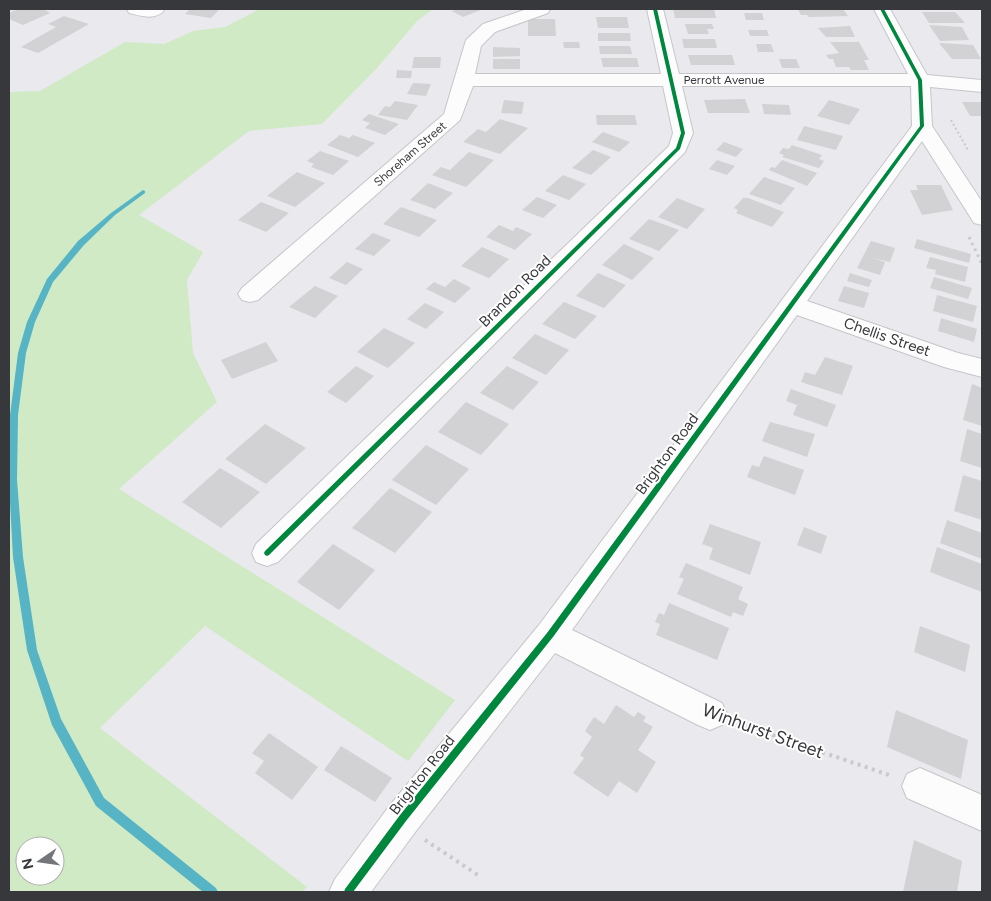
<svg xmlns="http://www.w3.org/2000/svg" width="991" height="901" font-family="Figtree,sans-serif">
<style>
.green{fill:#d0eac5;fill-rule:evenodd}
.lines{fill:none;stroke-linecap:round;stroke-linejoin:round}
.stream{fill:#56b4c5;fill-rule:evenodd}
.building{fill:#d2d2d5}
.minor-casing{stroke:#c6c6ca;stroke-width:2}
.path-far2{stroke:#cacacc;stroke-width:2;stroke-dasharray:2 2.5;stroke-linecap:butt}
.path-far1{stroke:#cacacc;stroke-width:3;stroke-dasharray:2.5 4;stroke-linecap:butt}
.path{stroke:#cacacc;stroke-width:4;stroke-dasharray:3 4.5;stroke-linecap:butt}
.minor{fill:#fcfcfc;fill-rule:evenodd}
.cycleway-casing{stroke:#fff;stroke-width:3}
.cycleway{fill:#00873e;fill-rule:evenodd}
.labels{text-anchor:middle;dominant-baseline:central;stroke-width:4;stroke-linejoin:round;paint-order:stroke}
.far-street-label{font-size:12px;fill:#37383b;stroke:#fff}
.street-label{font-size:15px;fill:#37383b;stroke:#fff}
.near-street-label{font-size:18px;fill:#37383b;stroke:#fff}
</style>
<rect width="100%" height="100%" fill="#e9e9ee"/>
<path class="green" d="M260,9H433L417,21L377,68L322,124L249,131L139,215L203,252L187,280L193,353L217,402L119,489L455,700L408,761L205,626L100,728L307,887L302,892H9V92L40,91L125,42L164,44L193,31L225,27ZM25,846H55V876H25Z"/>
<g class="lines">
<polygon class="stream" points="143,190 145,191 145,193 115,215 84,245 53,282 35,322 26,353 18,415 17,480 23,557 37,650 61,719 104,798 216,888 218,892 203,892 96,806 52,725 27,650 13,557 9,484 10,415 18,353 27,322 47,279 78,241 111,213"/>
</g>
<g class="building">
<polygon points="18,9 48,9 45,10 50,13 23,25 9,19 9,13"/>
<polygon points="190,9 220,9 211,18 185,14"/>
<polygon points="457,9 483,9 463,17 452,11"/>
<polygon points="673,9 714,9 716,18 675,18"/>
<polygon points="798,9 843,9 848,16 809,17 807,15 801,15"/>
<polygon points="922,12 955,12 965,23 929,23"/>
<polygon points="744,13 762,13 764,20 746,20"/>
<polygon points="64,16 89,24 38,53 21,47 56,27 48,24"/>
<polygon points="596,17 627,17 629,28 598,28"/>
<polygon points="528,19 555,19 556,36 528,36"/>
<polygon points="685,24 712,24 714,29 707,29 709,34 688,34"/>
<polygon points="929,25 962,27 969,40 940,41"/>
<polygon points="850,26 855,37 826,37 818,28"/>
<polygon points="748,30 767,30 769,36 750,36"/>
<polygon points="598,33 630,33 631,41 598,41"/>
<polygon points="682,39 715,39 717,48 684,48"/>
<polygon points="563,42 579,42 580,48 564,48"/>
<polygon points="830,42 859,42 869,60 864,60 869,70 851,70 849,67 836,67 833,59 829,59 826,55 839,53"/>
<polygon points="939,43 973,45 981,59 952,59"/>
<polygon points="756,44 771,44 774,52 758,52"/>
<polygon points="599,46 630,46 632,54 600,54"/>
<polygon points="493,47 520,48 520,56 493,57"/>
<polygon points="688,55 732,55 735,65 691,65"/>
<polygon points="414,57 441,57 440,68 412,68"/>
<polygon points="601,58 637,58 639,67 603,67"/>
<rect x="493" y="59" width="27" height="10"/>
<polygon points="779,59 796,59 800,68 782,68"/>
<polygon points="397,70 412,71 411,78 396,78"/>
<polygon points="413,83 431,84 426,96 407,94"/>
<polygon points="745,99 750,113 708,113 704,100"/>
<polygon points="504,100 524,102 522,114 501,113"/>
<polygon points="829,100 860,109 849,125 817,116"/>
<polygon points="395,101 418,105 407,120 378,115 385,106 390,107"/>
<polygon points="962,102 982,102 982,116 970,116"/>
<polygon points="762,104 789,105 791,115 764,114"/>
<polygon points="369,114 399,124 385,135 365,128 370,123 362,120"/>
<polygon points="596,115 635,115 637,125 597,125"/>
<polygon points="500,119 528,128 500,154 463,142 478,129 486,132"/>
<polygon points="804,126 843,136 836,150 797,140"/>
<polygon points="603,132 630,142 619,152 592,142"/>
<polygon points="340,135 349,138 353,135 375,143 358,157 327,145"/>
<polygon points="724,142 743,149 736,157 716,150"/>
<polygon points="792,145 822,155 819,159 824,161 819,168 782,157 784,155 779,153 783,148 789,149"/>
<polygon points="593,150 611,157 591,175 572,168"/>
<polygon points="320,151 349,161 333,175 311,167 314,164 307,161"/>
<polygon points="469,152 494,160 466,187 432,175 441,167 450,170"/>
<polygon points="717,160 735,166 727,175 709,169"/>
<polygon points="782,160 817,173 807,186 769,170 771,167 775,168"/>
<polygon points="297,172 325,183 295,207 267,196"/>
<polygon points="563,175 586,184 569,200 545,191"/>
<polygon points="764,177 795,188 781,205 749,194"/>
<polygon points="428,183 453,193 435,209 410,200"/>
<polygon points="916,185 941,185 953,210 922,215 910,190 918,190"/>
<polygon points="537,197 557,205 543,218 522,210"/>
<polygon points="677,198 705,209 687,229 658,217"/>
<polygon points="743,198 748,198 784,212 772,227 736,213 738,210 734,208"/>
<polygon points="261,202 289,213 266,232 238,220"/>
<polygon points="401,207 437,220 419,237 383,224"/>
<polygon points="649,219 679,230 659,251 629,239"/>
<polygon points="499,225 513,231 516,227 532,234 515,250 486,237"/>
<polygon points="373,233 391,240 374,256 355,249"/>
<polygon points="917,239 971,254 969,263 914,248"/>
<polygon points="871,241 895,248 890,262 873,258 885,262 880,275 857,268"/>
<polygon points="624,244 654,258 632,280 602,265"/>
<polygon points="482,247 509,259 489,278 461,266"/>
<polygon points="930,257 968,267 965,282 935,274 936,270 926,268"/>
<polygon points="347,262 363,269 346,285 329,278"/>
<polygon points="598,273 626,285 604,308 576,296"/>
<polygon points="850,273 872,280 869,287 847,281"/>
<polygon points="934,277 972,288 968,299 930,288"/>
<polygon points="454,279 471,288 455,303 426,289 434,282 445,287"/>
<polygon points="315,286 338,296 315,318 289,307"/>
<polygon points="844,286 869,293 864,308 838,301"/>
<polygon points="937,295 977,306 973,322 933,311"/>
<polygon points="564,302 597,316 575,339 542,324"/>
<polygon points="425,303 444,312 426,329 407,319"/>
<polygon points="941,318 977,329 974,342 938,331"/>
<polygon points="384,328 415,343 388,368 357,352"/>
<polygon points="535,334 569,350 546,375 512,358"/>
<polygon points="266,342 278,361 232,379 221,360"/>
<polygon points="825,357 853,366 842,395 801,382 805,372 815,375"/>
<polygon points="356,366 374,376 346,403 327,392"/>
<polygon points="507,366 539,382 513,410 480,393"/>
<polygon points="972,384 982,388 982,426 963,420"/>
<polygon points="791,389 836,405 827,427 793,415 797,405 786,401"/>
<polygon points="466,402 509,424 481,455 438,432"/>
<polygon points="770,422 815,434 807,457 762,441"/>
<polygon points="265,424 306,448 266,484 225,459"/>
<polygon points="967,429 982,434 982,468 960,461"/>
<polygon points="426,445 469,469 436,505 392,480"/>
<polygon points="764,456 804,470 795,495 747,477 752,465 759,467"/>
<polygon points="220,468 260,492 221,528 182,502"/>
<polygon points="963,475 982,481 982,520 954,511"/>
<polygon points="390,488 432,512 395,553 352,528"/>
<polygon points="947,520 982,533 982,559 940,543"/>
<polygon points="710,524 761,542 750,575 709,559 713,548 702,544"/>
<polygon points="804,527 827,536 821,554 797,545"/>
<polygon points="333,544 375,570 339,610 297,582"/>
<polygon points="937,547 982,564 982,592 930,572"/>
<polygon points="686,563 743,587 738,599 748,604 743,616 733,612 731,617 677,594 684,579 679,577"/>
<polygon points="669,603 729,628 717,660 656,635 660,624 655,622 659,613 664,615"/>
<polygon points="920,626 970,645 965,672 914,652"/>
<polygon points="616,705 634,717 638,712 646,717 643,721 653,727 638,750 656,762 637,793 619,781 608,797 573,773 584,758 580,755 592,737 585,731 594,717 604,724"/>
<polygon points="896,710 968,740 961,779 887,747"/>
<polygon points="269,733 318,767 292,800 255,773 264,761 252,753"/>
<polygon points="341,746 392,778 375,802 324,770"/>
<polygon points="914,840 962,861 957,892 903,892"/>
</g>
<g class="lines">
<g class="minor-casing">
<g id="minor">
<path d="M127,9H165C157,21 141,16 129,13Z"/>
<polygon points="527,9 550,9 548,13 495,32 481,46 475,74 661,74 647,9 663,9 679,74 908,74 874,9 890,9 927,75 982,80 982,92 930,87 932,126 982,202 982,225 974,223 922,141 807,301 958,353 982,359 982,377 944,367 797,315 572,630 722,703 727,714 722,725 710,730 698,725 555,653 416,831 371,892 329,892 335,879 390,805 539,625 912,126 911,86 682,86 693,133 685,152 278,562 267,566 256,562 252,553 256,544 669,146 673,133 663,86 473,86 460,120 258,300 250,302 242,300 238,294 242,288 444,114 466,40 483,24"/>
<polygon points="920,768 982,795 982,831 907,798 902,786 907,774"/>
</g>
</g>
<polyline class="path-far2" points="951,120 968,150"/>
<polyline class="path-far1" points="969,237 982,264"/>
<g class="path">
<polyline points="737,723 892,776"/>
<polyline points="425,840 481,877"/>
</g>
<use href="#minor" class="minor"/>
<g class="cycleway-casing">
<g id="cycleway">
<polygon points="653,9 657,9 685,133 680,149 269,555 267,556 265,555 264,553 265,551 676,148 681,133"/>
<polygon points="880,9 884,9 922,80 924,126 553,637 406,821 353,892 344,892 345,889 400,815 547,633 920,126 918,80"/>
</g>
</g>
<use href="#cycleway" class="cycleway"/>
</g>
<g class="labels">
<g class="far-street-label">
<text x="724" y="80">Perrott Avenue</text>
<text transform="translate(410 154) rotate(-41)">Shoreham Street</text>
</g>
<g class="street-label">
<text transform="translate(515 291) rotate(-45)">Brandon Road</text>
<text transform="translate(887 337) rotate(19)">Chellis Street</text>
<text transform="translate(667 454) rotate(-54)">Brighton Road</text>
<text transform="translate(422 775) rotate(-52)">Brighton Road</text>
</g>
<g class="near-street-label">
<text transform="translate(763 731) rotate(20)">Winhurst Street</text>
</g>
</g>
<rect width="991" height="901" fill="none" stroke="#37383b" stroke-width="20"/>
<g transform="translate(40 861) rotate(257)"><circle r="24" fill="#ffffff" stroke="#afafb1"/>
<path d="M0-4L9 19L0 12L-9 19Z" fill="#75767a"/>
<text y="-8" font-size="14" font-weight="bold" text-anchor="middle" fill="#37383b">N</text>
</g>
</svg>
